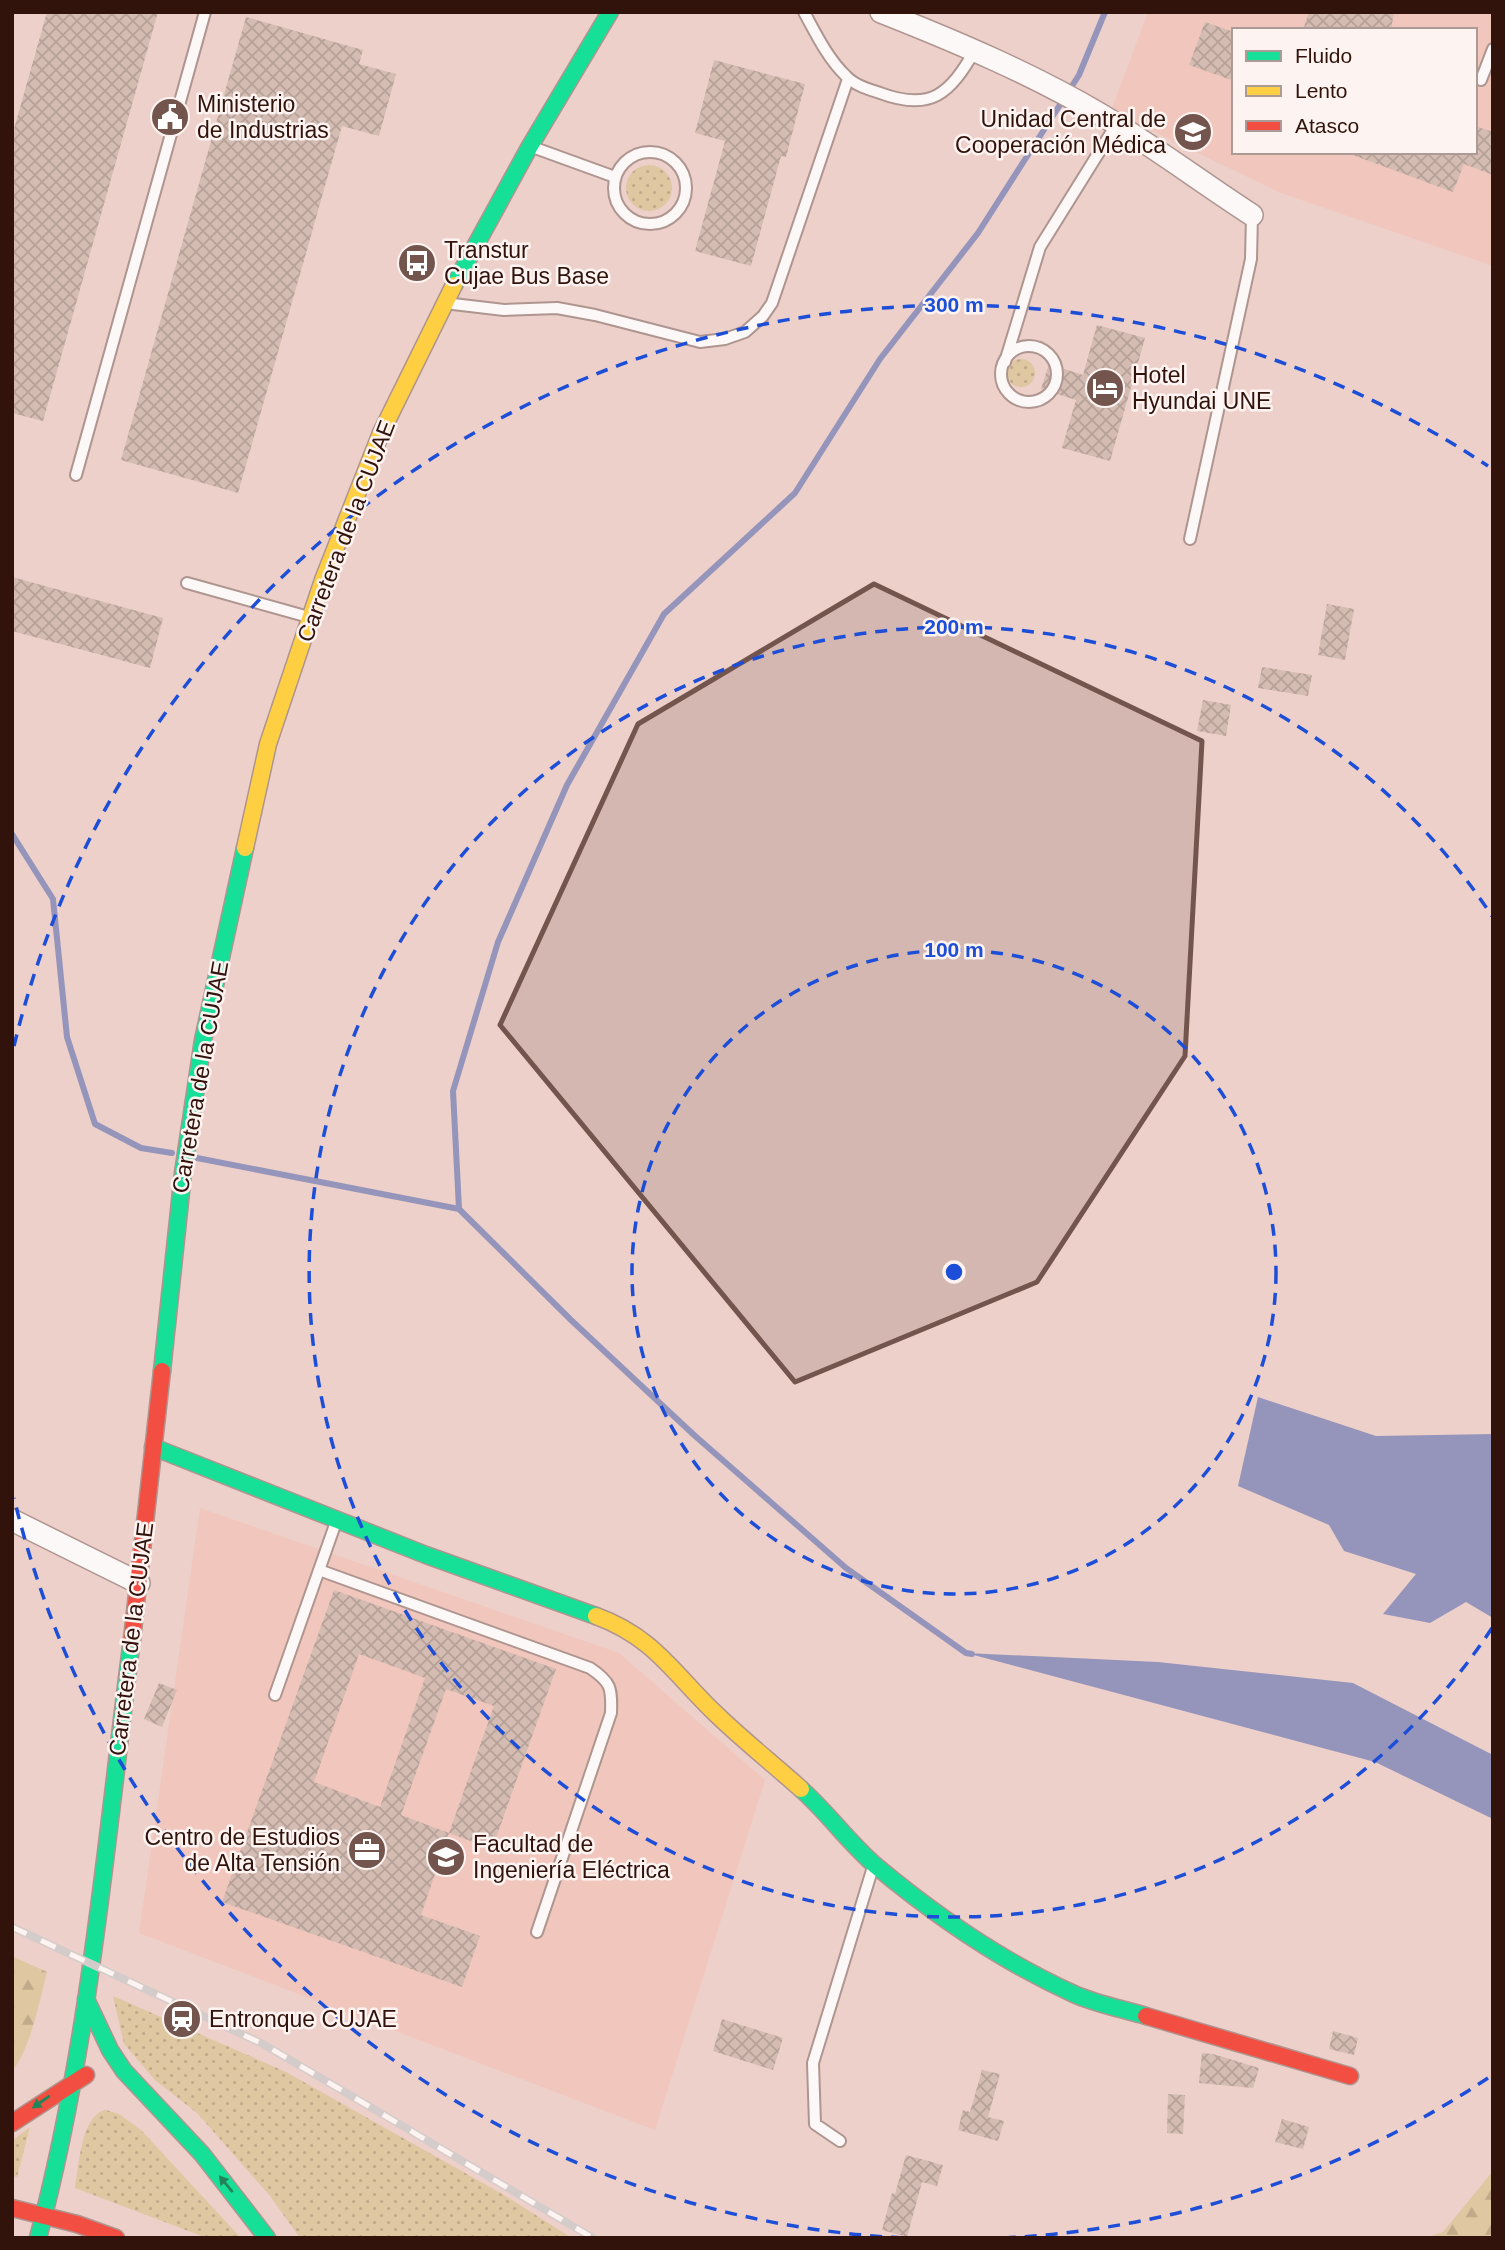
<svg xmlns="http://www.w3.org/2000/svg" width="1505" height="2250" font-family="Helvetica,sans-serif">
<style>
.built{fill:#f1c6bc;fill-rule:evenodd}
.green{fill:url(#green-dots)}
.forest{fill:url(#forest-firs)}
.water{fill:#9595bb}
.lines{fill:none;stroke-linecap:round;stroke-linejoin:round}
.stream{stroke:#9595bb;stroke-width:6}
.building{fill:url(#building-cross-hatch);fill-rule:evenodd}
.lane-casing{stroke:#af958f;stroke-width:14}
.street-casing{stroke:#af958f;stroke-width:24}
.fast-casing{stroke:#af958f;stroke-width:19}
.slow-casing{stroke:#af958f;stroke-width:19}
.jam-casing{stroke:#af958f;stroke-width:19}
.lane{stroke:#fcf8f7;stroke-width:10}
.street{stroke:#fcf8f7;stroke-width:21}
.fast{stroke:#16e098;stroke-width:16}
.slow{stroke:#ffcf43;stroke-width:16}
.jam{stroke:#f24e42;stroke-width:16}
.rail-casing{stroke:#d4ccca;stroke-width:8}
.rail{stroke:#fdf4f2;stroke-width:5;stroke-dasharray:16;stroke-linecap:butt}
.oneway{fill:#228459}
.marked{fill:#73554e;fill-opacity:0.2;stroke:#73554e;stroke-width:5;stroke-linejoin:round}
.ring{fill:none;stroke:#1d4ed8;stroke-width:3.5;stroke-dasharray:12 9}
.labels{text-anchor:middle;stroke-width:5;stroke-linejoin:round;paint-order:stroke}
.poi-label{font-size:23px;fill:#31130c;stroke:#fdf4f2;text-anchor:start}
.street-label{font-size:23px;fill:#31130c;stroke:#fdf4f2}
.centre{fill:#1d4ed8;stroke:#fdf4f2;stroke-width:3.5}
.ring-label{font-size:21px;text-anchor:middle;font-weight:bold;fill:#1d4ed8;stroke:#fdf4f2;stroke-width:5;stroke-linejoin:round;paint-order:stroke}
</style>
<defs>
<pattern id="green-dots" width="8" height="8" patternUnits="userSpaceOnUse" patternTransform="scale(1.75)"><rect width="8" height="8" fill="#dfc7a2"/><path d="M2 2h.1M6 6h.1" fill="none" stroke="#c0aa8a" stroke-width="1.8" stroke-linecap="round"/></pattern>
<pattern id="forest-firs" width="22" height="20" patternUnits="userSpaceOnUse" patternTransform="scale(1.75)"><rect width="22" height="20" fill="#dfc7a2"/><path d="M5 1l3.5 6h-7zM16 11l3.5 6h-7z" fill="#c0aa8a"/></pattern>
<pattern id="building-cross-hatch" width="8" height="8" patternUnits="userSpaceOnUse" patternTransform="scale(1.75)"><rect width="8" height="8" fill="#d4bcb2"/><path d="M0 0l8 8M0 8l8-8" fill="none" stroke="#b6a198"/></pattern>
</defs>
<rect width="100%" height="100%" fill="#edd0ca"/>
<path class="built" d="M 1148,12 L 1493,12 L 1493,266 L 1281,193 L 1111,111 ZM 1234,30 L 1475,30 L 1475,152 L 1234,152 Z
M 200,1508 L 619,1653 L 765,1780 L 655,2130 L 139,1933 Z"/>
<path class="green" d="M626 188a23 23 0 1 1 46 0a23 23 0 1 1-46 0Z
M1007 373a14 14 0 1 1 28 0a14 14 0 1 1-28 0Z
M 113,1996 L 286,2072 L 504,2195 L 572,2238 L 300,2238 L 270,2196 L 197,2113 L 155,2080 L 124,2044 Z
M 106,2110 L 119,2114 L 141,2130 L 241,2238 L 207,2238 L 75,2188 C 79,2167 81,2114 106,2110 Z
M 30,2127 L 17,2177 L 12,2176 L 12,2141 Z"/>
<path class="forest" d="M 12,1956 L 47,1972 C 40,1999 30,2051 12,2071 Z
M 1493,2171 L 1493,2238 L 1425,2238 L 1443,2232 Z"/>
<path class="water" d="M 1258,1397 L 1376,1436 L 1493,1434 L 1493,1618 L 1466,1602 L 1430,1623 L 1383,1614 L 1416,1574 L 1344,1551 L 1329,1525 L 1238,1486 Z
M 966,1653 L 1158,1662 L 1353,1683 L 1493,1755 L 1493,1819 L 1375,1762 Z"/>
<g class="lines">
<path class="stream" d="M 12,834 L 53,899 L 67,1037 L 95,1124 L 141,1148 L 172,1153
M 197,1158 L 459,1209 L 571,1320 L 694,1435 L 846,1568 L 966,1653 L 972,1654
M 459,1209 L 453,1091 L 498,942 L 567,785 L 664,614 L 795,493 L 880,359 L 978,233 L 1079,75 L 1105,12"/>
</g>
<path class="building" d="M 47,12 L 158,12 L 43,421 L 12,413 L 12,136 Z
M 1309,12 L 1394,12 L 1391,30 L 1303,30 Z
M 246,17 L 363,50 L 359,64 L 396,74 L 379,136 L 342,126 L 238,493 L 121,460 Z
M 1205,22 L 1234,32 L 1234,81 L 1189,65 Z
M 714,60 L 805,84 L 786,157 L 781,156 L 751,266 L 695,251 L 725,141 L 695,133 Z
M 1475,126 L 1493,132 L 1493,175 L 1464,164 L 1453,192 L 1350,154 L 1350,152 L 1475,152 Z
M 1097,325 L 1145,338 L 1110,461 L 1062,448 L 1076,400 L 1041,389 L 1049,364 L 1083,375 Z
M 12,577 L 163,618 L 150,668 L 12,631 Z
M 1327,604 L 1354,609 L 1345,660 L 1318,655 Z
M 1262,667 L 1312,675 L 1308,696 L 1258,688 Z
M 1203,700 L 1231,705 L 1226,736 L 1197,731 Z
M 334,1590 L 556,1669 L 492,1849 L 449,1833 L 421,1915 L 480,1936 L 462,1987 L 222,1902 ZM 359,1654 L 425,1678 L 380,1807 L 314,1782 ZM 446,1689 L 494,1706 L 449,1833 L 401,1815 Z
M 159,1683 L 177,1690 L 162,1727 L 144,1719 Z
M 722,2019 L 783,2038 L 773,2070 L 713,2051 Z
M 1333,2031 L 1358,2038 L 1354,2055 L 1329,2049 Z
M 1202,2053 L 1213,2054 L 1259,2068 L 1253,2088 L 1199,2083 Z
M 982,2070 L 1000,2074 L 988,2117 L 1004,2121 L 998,2141 L 958,2130 L 963,2110 L 970,2112 Z
M 1168,2094 L 1185,2095 L 1183,2134 L 1167,2133 Z
M 1282,2119 L 1309,2127 L 1303,2149 L 1275,2142 Z
M 906,2155 L 943,2165 L 937,2186 L 922,2182 L 907,2237 L 882,2230 L 892,2193 L 895,2194 Z"/>
<g class="lines">
<defs>
<path id="lane" d="M 804,12 C 816,34 828,59 846,76 C 854,85 868,89 880,93 C 931,112 950,94 975,50
M 1481,80 L 1493,49
M 535,148 L 615,177
M614 188a36 36 0 1 1 72 0a36 36 0 1 1-72 0Z
M 453,304 L 504,310 L 557,308 L 595,315 L 700,342 L 725,339 L 745,332 L 763,316 L 772,303 L 848,79
M1001 374a28 28 0 1 1 56 0a28 28 0 1 1-56 0Z
M 1005,362 L 1040,247 L 1116,125
M 76,475 L 205,12
M 1190,539 L 1251,259 L 1252,215
M 187,583 L 305,616
M 319,1570 L 590,1668 C 611,1682 612,1688 611,1713 L 537,1932
M 275,1695 L 336,1522
M 840,2141 L 815,2124 L 813,2063 L 873,1867"/>
<path id="street" d="M 881,12 C 957,42 1030,73 1100,114 C 1152,145 1201,182 1252,215
M 12,1520 L 139,1583"/>
<path id="fast" d="M 454,285 L 530,146 L 610,12
M 162,1371 L 183,1173 L 203,1040 L 245,848
M 153,1447 L 426,1555 L 596,1616
M 801,1789 C 828,1813 849,1843 876,1866 C 936,1916 1003,1962 1074,1994 C 1096,2004 1123,2009 1146,2016
M 86,1999 L 110,2050 L 124,2071 L 202,2154 L 267,2238
M 38,2238 C 90,2043 106,1839 132,1639"/>
<path id="slow" d="M 245,848 L 268,744 L 323,580 L 381,433 L 454,285
M 596,1616 C 654,1637 674,1674 716,1714 C 743,1740 773,1764 801,1789"/>
<path id="jam" d="M 132,1639 L 162,1371
M 1146,2016 L 1350,2076
M 12,2123 L 86,2075
M 12,2208 L 77,2224 L 116,2238"/>
</defs>
<use href="#lane" class="lane-casing"/>
<use href="#street" class="street-casing"/>
<use href="#fast" class="fast-casing"/>
<use href="#slow" class="slow-casing"/>
<use href="#jam" class="jam-casing"/>
<use href="#lane" class="lane"/>
<use href="#street" class="street"/>
<use href="#fast" class="fast"/>
<use href="#slow" class="slow"/>
<use href="#jam" class="jam"/>
<defs>
<path id="rail" d="M 12,1927 L 263,2044 L 593,2238"/>
</defs>
<use href="#rail" class="rail-casing"/>
<use href="#rail" class="rail"/>
</g>
<defs><path id="oneway-solid" d="M-6-.8H1V-3.2L6.5 0L1 3.2V.8H-6Z" transform="scale(1.75)"/></defs>
<g class="oneway">
<use href="#oneway-solid" transform="translate(41 2102) rotate(145)"/>
<use href="#oneway-solid" transform="translate(226 2184) rotate(-129)"/>
</g>
<path class="marked" d="M 874,584 L 1202,741 L 1185,1056 L 1037,1282 L 795,1382 L 500,1025 L 638,724 Z"/>
<g class="ring">
<circle cx="954" cy="1272" r="322"/>
<path d="M1492 1628A645 645 0 1 1 1492 916"/>
<path d="M1488 2078A967 967 0 0 1 1005 2238M903 2238A967 967 0 0 1 14 1498M14 1046A967 967 0 0 1 1488 466"/>
</g>
<defs>
<symbol id="civic-disc" viewBox="-11 -11 22 22"><circle r="9.5" fill="#73554e" stroke="#fdf4f2"/><path d="M-.6-6.5H3V-4.5H.6V-3L4-1V1h2V6H-6V1h2V-1L-.6-3ZM-1.2 2.5V6h2.4V2.5Z" fill="#fff"/></symbol>
<symbol id="university-disc" viewBox="-11 -11 22 22"><circle r="9.5" fill="#73554e" stroke="#fdf4f2"/><path d="M0-5L7-2L0 1L-7-2ZM-4 1L0 2.5L4 1V4Q0 6-4 4Z" fill="#fff"/></symbol>
<symbol id="bus-disc" viewBox="-11 -11 22 22"><circle r="9.5" fill="#73554e" stroke="#fdf4f2"/><path d="M-5-6H5V4H4V6H2V4H-2V6H-4V4H-5ZM-3.5-4V0h7V-4ZM-3.5 1.2v1.5H-2V1.2ZM2 1.2v1.5H3.5V1.2Z" fill="#fff"/></symbol>
<symbol id="hotel-disc" viewBox="-11 -11 22 22"><circle r="9.5" fill="#73554e" stroke="#fdf4f2"/><path d="M-6-4.5h1.5V1H6V5H4.5V3h-9V5H-6ZM-4 0a1.8 1.8 0 1 1 3.6 0ZM.5 0V-2.5h3Q6-2.5 6 0Z" fill="#fff"/></symbol>
<symbol id="office-disc" viewBox="-11 -11 22 22"><circle r="9.5" fill="#73554e" stroke="#fdf4f2"/><path d="M-6-3h4V-5.5h4V-3h4V5H-6ZM-1-4.5V-3h2v-1.5ZM-6 0V1H6V0Z" fill="#fff"/></symbol>
<symbol id="station-disc" viewBox="-11 -11 22 22"><circle r="9.5" fill="#73554e" stroke="#fdf4f2"/><path d="M-3-6H3Q5-6 5-4V2Q5 4 3 4L4.5 6H3L1.5 4h-3L-3 6H-4.5L-3 4Q-5 4-5 2V-4Q-5-6-3-6ZM-3.5-4v3h7v-3ZM-3.5 1v1.5H-2V1ZM2 1v1.5H3.5V1Z" fill="#fff"/></symbol>
</defs>
<g fill-rule="evenodd">
<use href="#civic-disc" x="148" y="95" width="44" height="44"/>
<use href="#university-disc" x="1171" y="110" width="44" height="44"/>
<use href="#bus-disc" x="395" y="241" width="44" height="44"/>
<use href="#hotel-disc" x="1083" y="366" width="44" height="44"/>
<use href="#office-disc" x="345" y="1828" width="44" height="44"/>
<use href="#university-disc" x="424" y="1835" width="44" height="44"/>
<use href="#station-disc" x="160" y="1997" width="44" height="44"/>
</g>
<g class="labels">
<g class="poi-label">
<text x="197" y="112">Ministerio<tspan x="197" dy="26">de Industrias</tspan></text>
<text x="1166" y="127" text-anchor="end">Unidad Central de<tspan x="1166" dy="26">Cooperación Médica</tspan></text>
<text x="444" y="258">Transtur<tspan x="444" dy="26">Cujae Bus Base</tspan></text>
<text x="1132" y="383">Hotel<tspan x="1132" dy="26">Hyundai UNE</tspan></text>
<text x="340" y="1845" text-anchor="end">Centro de Estudios<tspan x="340" dy="26">de Alta Tensión</tspan></text>
<text x="473" y="1852">Facultad de<tspan x="473" dy="26">Ingeniería Eléctrica</tspan></text>
<text x="209" y="2027">Entronque CUJAE</text>
</g>
<g class="street-label">
<text transform="translate(346 531) rotate(-69)" y="8">Carretera de la CUJAE</text>
<text transform="translate(200 1077) rotate(-80)" y="8">Carretera de la CUJAE</text>
<text transform="translate(131 1639) rotate(-83)" y="8">Carretera de la CUJAE</text>
</g>
</g>
<circle cx="954" cy="1272" r="10" class="centre"/>
<g class="ring-label">
<text x="954" y="312">300 m</text>
<text x="954" y="634">200 m</text>
<text x="954" y="957">100 m</text>
</g>
<rect width="1505" height="2250" fill="none" stroke="#31130c" stroke-width="28"/>
<rect x="1232" y="28" width="245" height="126" fill="#fdf4f2" stroke="#ab9a96" stroke-width="2"/>
<rect x="1246" y="51" width="35" height="10" fill="#16e098" stroke="#ab9a96" stroke-width="2"/>
<text x="1295" y="63" font-size="21" fill="#31130c">Fluido</text>
<rect x="1246" y="86" width="35" height="10" fill="#ffcf43" stroke="#ab9a96" stroke-width="2"/>
<text x="1295" y="98" font-size="21" fill="#31130c">Lento</text>
<rect x="1246" y="121" width="35" height="10" fill="#f24e42" stroke="#ab9a96" stroke-width="2"/>
<text x="1295" y="133" font-size="21" fill="#31130c">Atasco</text>
</svg>
